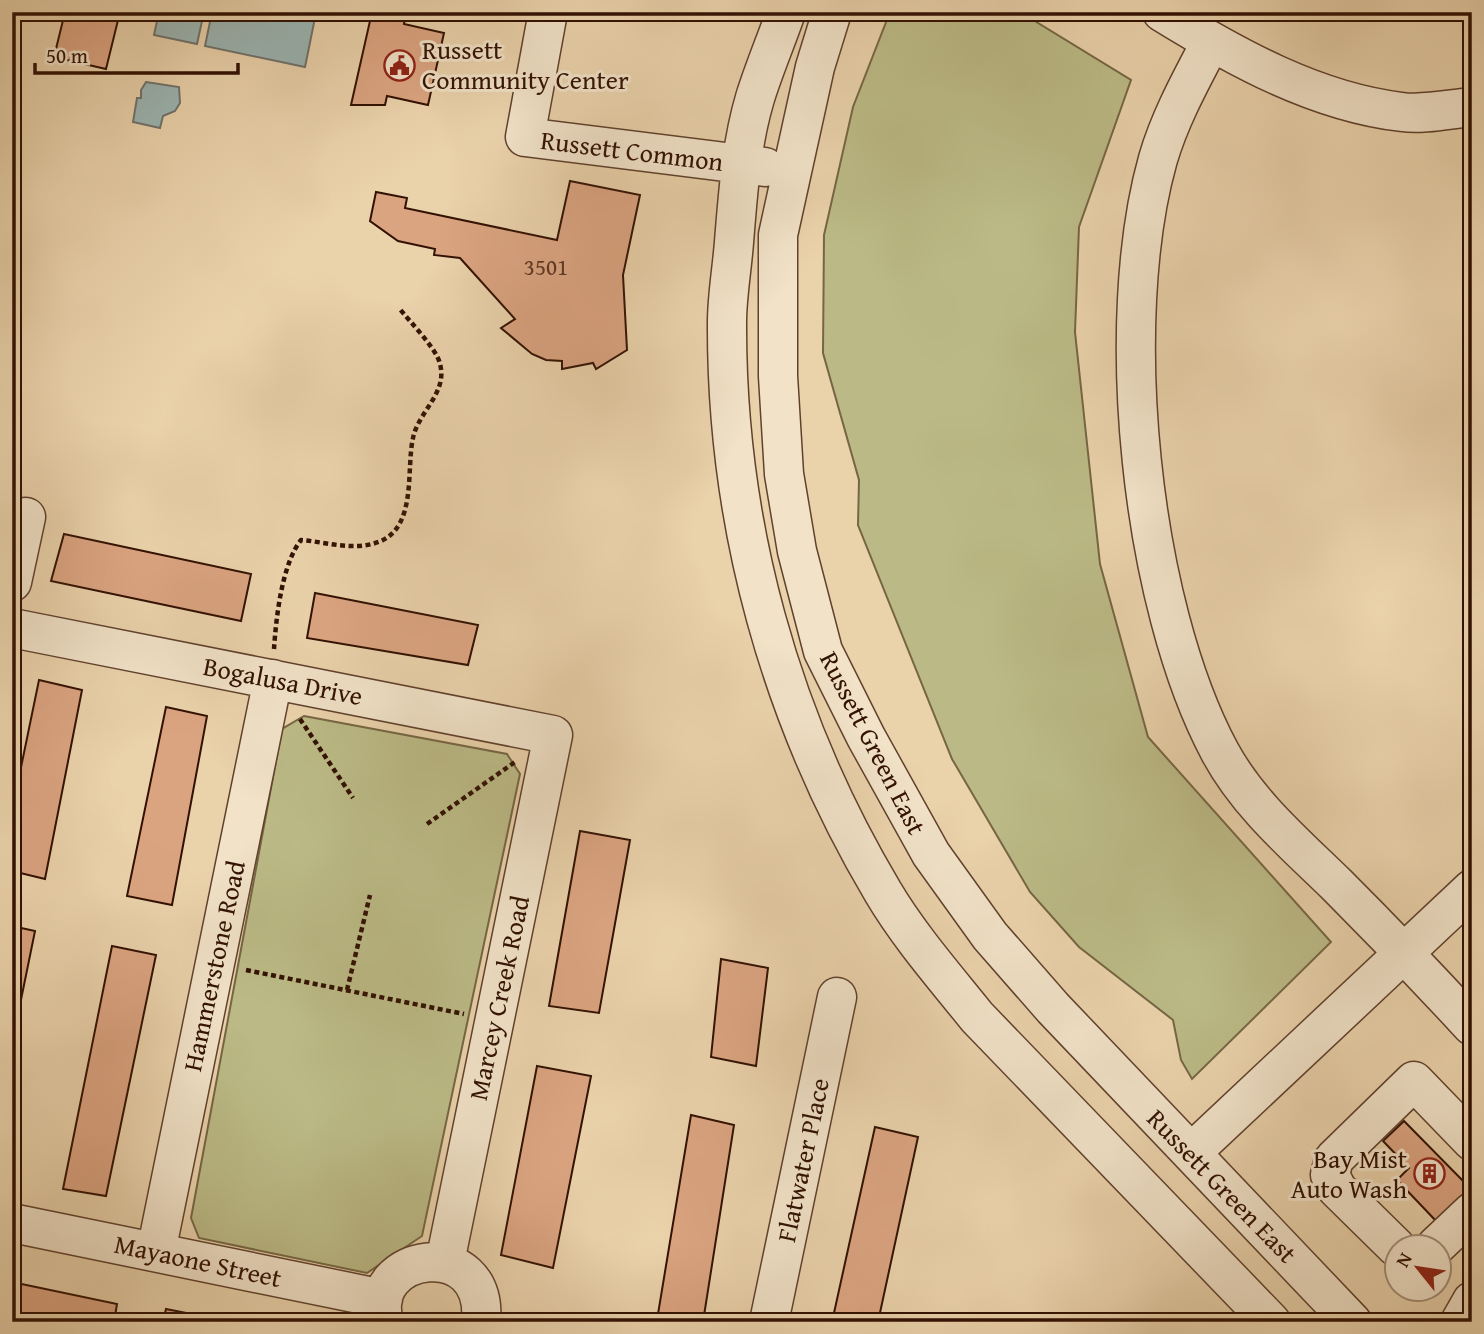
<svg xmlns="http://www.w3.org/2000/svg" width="1484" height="1334" font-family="'Gentium Book Plus',serif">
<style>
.green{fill:#bbba86;stroke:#766644;stroke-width:2}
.water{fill:#9bb5b3;stroke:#71736d;stroke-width:2}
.building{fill:#dba481;stroke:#321103;stroke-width:2}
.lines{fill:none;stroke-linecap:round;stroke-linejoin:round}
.minor-casing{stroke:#60412d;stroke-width:41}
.path{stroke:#321103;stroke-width:4.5;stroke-dasharray:5 3.5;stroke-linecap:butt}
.minor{stroke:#f1e2c8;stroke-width:38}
.labels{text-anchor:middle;stroke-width:6;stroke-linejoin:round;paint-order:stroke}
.number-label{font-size:23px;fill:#5c3622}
.poi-label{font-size:26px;fill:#321103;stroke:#f1e2c8;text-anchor:start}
.street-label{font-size:26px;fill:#321103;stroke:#f1e2c8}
</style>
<rect width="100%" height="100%" fill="#ead2ab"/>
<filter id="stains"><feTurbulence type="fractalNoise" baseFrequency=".00286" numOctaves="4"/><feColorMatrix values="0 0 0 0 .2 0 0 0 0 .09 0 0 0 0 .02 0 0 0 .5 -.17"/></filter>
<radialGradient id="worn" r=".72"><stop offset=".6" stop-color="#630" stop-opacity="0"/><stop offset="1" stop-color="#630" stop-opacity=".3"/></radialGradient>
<path class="green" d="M 890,12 L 1020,12 L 1131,80 L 1079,227 L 1075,332 L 1100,564 L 1148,737 L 1331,942 L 1192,1079 L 1181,1060 L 1173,1020 L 1079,947 L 1030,892 L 952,759 L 858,525 L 859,480 L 823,353 L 824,235 L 853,107 Z
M 304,716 L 507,754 L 520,774 L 422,1236 L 367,1273 L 199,1238 L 191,1218 L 282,729 Z"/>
<path class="water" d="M 159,12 L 204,12 L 197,44 L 154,35 Z
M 212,12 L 316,13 L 305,67 L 205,46 Z
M 146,82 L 179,87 L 180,103 L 175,111 L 163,116 L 160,128 L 133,122 L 137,98 L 141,98 L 141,90 Z"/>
<path class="building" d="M 65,12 L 120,12 L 106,69 L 54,57 Z
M 372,12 L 396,12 L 405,17 L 404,24 L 444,33 L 428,105 L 387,96 L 385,105 L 351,105 Z
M 570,181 L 640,195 L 623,275 L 627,350 L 596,369 L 593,363 L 562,369 L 562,361 L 546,360 L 532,354 L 501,328 L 515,319 L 460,258 L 434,255 L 435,249 L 398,241 L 370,221 L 376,192 L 407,198 L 405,208 L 557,240 Z
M 64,534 L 251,574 L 241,621 L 51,581 Z
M 315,593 L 478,625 L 468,665 L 307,638 Z
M 39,680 L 82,690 L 45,879 L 12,871 L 12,811 Z
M 166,707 L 207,716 L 172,905 L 127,896 Z
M 580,831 L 630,840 L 599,1013 L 549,1006 Z
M 12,926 L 35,931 L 12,1044 Z
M 112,946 L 156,955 L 106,1196 L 63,1189 Z
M 721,959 L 768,968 L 756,1066 L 711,1057 Z
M 537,1066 L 591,1076 L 553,1268 L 501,1255 Z
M 691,1115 L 734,1125 L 703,1322 L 658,1314 Z
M 1404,1121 L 1471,1189 L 1437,1222 L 1397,1180 L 1409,1168 L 1383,1141 Z
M 875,1127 L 918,1137 L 878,1322 L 832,1322 Z
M 12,1282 L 117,1304 L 114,1322 L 12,1322 Z
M 166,1309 L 232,1322 L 163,1322 Z"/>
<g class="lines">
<defs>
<path id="minor" d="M 548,12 L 525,137 L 765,167
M 786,12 C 776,41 764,69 755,98 C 741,145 738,194 734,242 C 732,269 727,296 727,322 C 726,524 780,719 883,892 C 909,936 945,977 977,1017 L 1271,1322
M 832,12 L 815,67 L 778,235 L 778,376 L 784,474 L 797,551 L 823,651 L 866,737 L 931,854 L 990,936 L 1053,1008 L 1352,1322
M 1162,12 C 1235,57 1316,102 1402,112 C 1424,115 1450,109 1472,107
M 1211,42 C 1191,80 1170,118 1158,159 C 1112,321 1140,603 1220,752 C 1248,804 1295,844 1337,885 C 1383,931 1428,978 1472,1026
M 12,582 L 26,517
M 12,628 L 553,735 L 445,1262
M 1191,1153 L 1472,889
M 12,1223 L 383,1299
M 1436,1246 L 1472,1212
M 1396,1247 L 1337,1189 L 1330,1175 L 1334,1159 L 1414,1081 L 1472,1141
M 156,1252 L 273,679
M 384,1322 C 364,1252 489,1233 481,1322
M 769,1322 L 837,997
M 1460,1322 L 1472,1301"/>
</defs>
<use href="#minor" class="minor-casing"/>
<path class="path" d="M 274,649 C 276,618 282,564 301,540 C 327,542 355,552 381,541 C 417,525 406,469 413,438 C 418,412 448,393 440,364 C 437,349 410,322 399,308
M 300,719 L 353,798
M 427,824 L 515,762
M 246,970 L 464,1014
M 347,990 L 370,895"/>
<use href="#minor" class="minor"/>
</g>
<defs>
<symbol id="civic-ring" viewBox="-11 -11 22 22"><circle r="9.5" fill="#f1e2c8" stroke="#8f2418" stroke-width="1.5"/><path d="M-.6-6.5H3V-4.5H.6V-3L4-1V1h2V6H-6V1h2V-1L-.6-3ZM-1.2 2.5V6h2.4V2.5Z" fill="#8f2418"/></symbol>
<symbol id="building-ring" viewBox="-11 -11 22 22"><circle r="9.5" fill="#f1e2c8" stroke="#8f2418" stroke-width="1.5"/><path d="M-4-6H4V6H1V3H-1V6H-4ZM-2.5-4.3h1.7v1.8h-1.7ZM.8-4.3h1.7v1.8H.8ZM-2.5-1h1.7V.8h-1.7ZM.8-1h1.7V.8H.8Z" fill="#8f2418"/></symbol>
</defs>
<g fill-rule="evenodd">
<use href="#civic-ring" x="382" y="48" width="35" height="35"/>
<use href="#building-ring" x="1412" y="1156" width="35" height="35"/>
</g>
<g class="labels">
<g class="number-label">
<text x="546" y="275">3501</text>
</g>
<g class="poi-label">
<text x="422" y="59">Russett<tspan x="422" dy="30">Community Center</tspan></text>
<text x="1407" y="1168" text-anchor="end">Bay Mist<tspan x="1407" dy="30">Auto Wash</tspan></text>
</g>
<g class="street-label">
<text transform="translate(632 151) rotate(7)" y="9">Russett Common</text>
<text transform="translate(283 681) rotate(11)" y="9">Bogalusa Drive</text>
<text transform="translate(873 743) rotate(63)" y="9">Russett Green East</text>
<text transform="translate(214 966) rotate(-78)" y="9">Hammerstone Road</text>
<text transform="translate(499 998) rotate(-78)" y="9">Marcey Creek Road</text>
<text transform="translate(803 1160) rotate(-78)" y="9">Flatwater Place</text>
<text transform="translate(1222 1186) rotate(46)" y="9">Russett Green East</text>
<text transform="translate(198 1261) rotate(12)" y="9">Mayaone Street</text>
</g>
</g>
<rect width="1484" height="1334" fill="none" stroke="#ead2ab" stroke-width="42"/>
<rect x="14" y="14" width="1456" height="1306" fill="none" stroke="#321103" stroke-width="3.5"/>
<rect x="21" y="21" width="1442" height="1292" fill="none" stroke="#321103" stroke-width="2"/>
<g transform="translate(1418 1268) rotate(300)"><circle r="33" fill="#f1e2c8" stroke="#a58e79" stroke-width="2"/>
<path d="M0-5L12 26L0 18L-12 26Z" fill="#8f2418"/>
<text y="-10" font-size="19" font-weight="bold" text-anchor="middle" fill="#321103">N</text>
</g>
<path d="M35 63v10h203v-10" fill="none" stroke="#321103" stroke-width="3.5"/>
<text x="46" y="63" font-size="21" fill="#321103" stroke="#f1e2c8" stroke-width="5" paint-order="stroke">50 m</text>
<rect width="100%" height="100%" filter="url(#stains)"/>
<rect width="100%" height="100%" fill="url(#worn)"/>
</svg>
